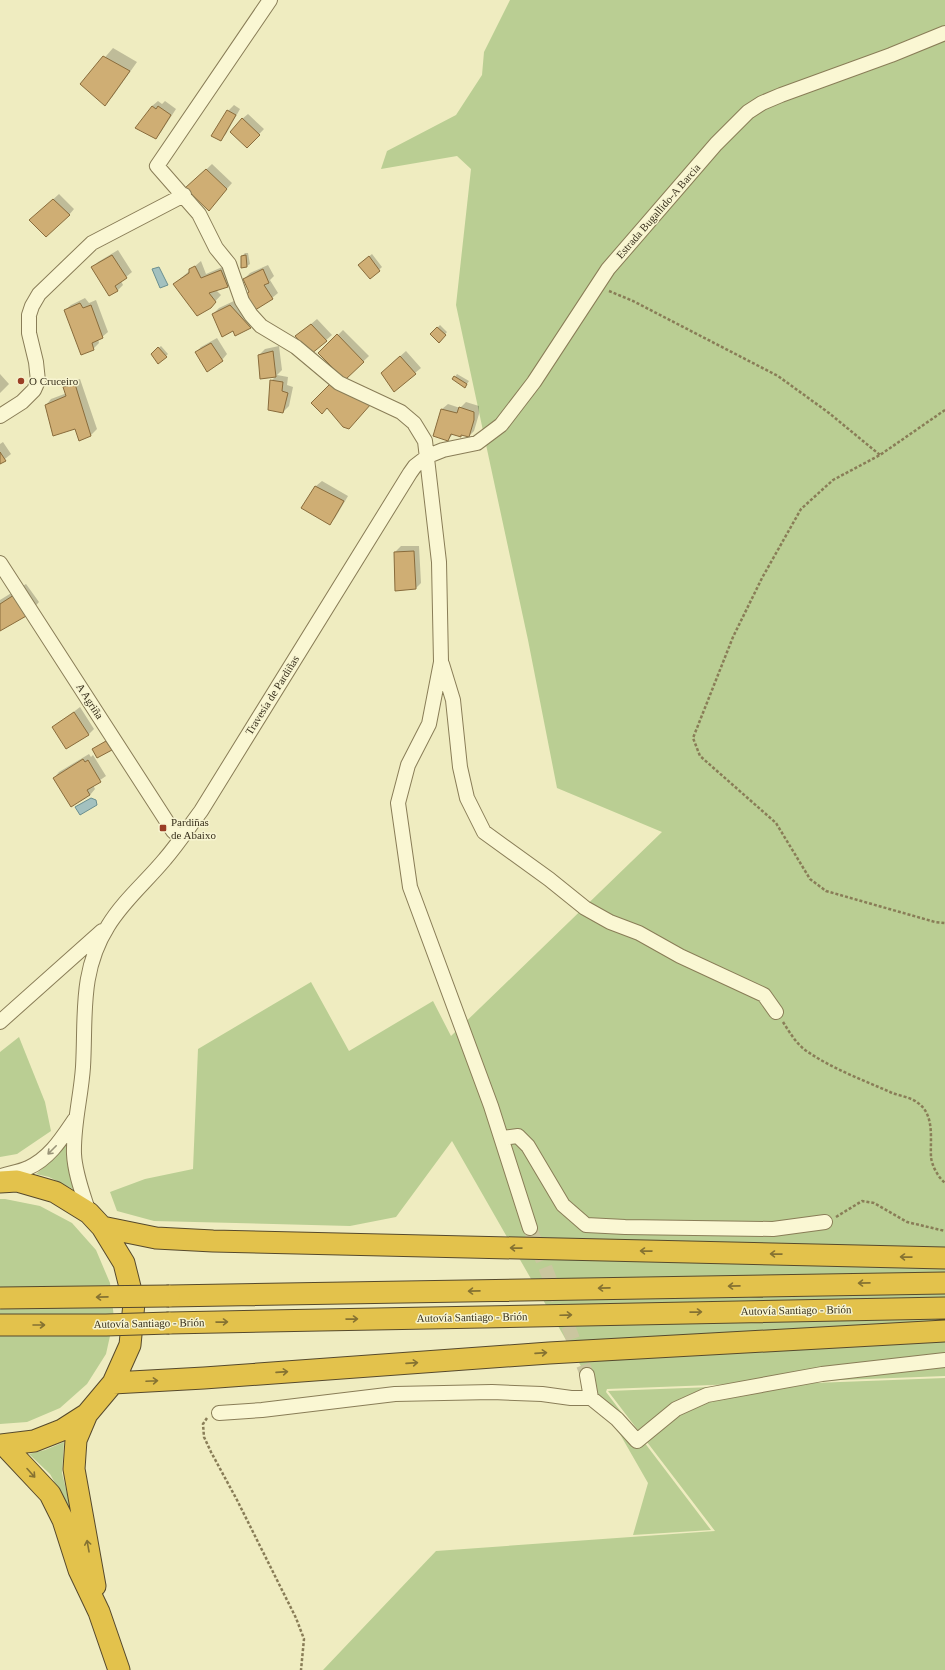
<svg xmlns="http://www.w3.org/2000/svg" width="945" height="1670" font-family="'Times New Roman',serif">
<style>
.green{fill:#bace93}
.water{fill:#a3c1bf;stroke:#6a8f8f}
.shadow{fill:#0003}
.building{fill:#cfae74;stroke:#896c3c}
.lines{fill:none;stroke-linecap:round;stroke-linejoin:round}
.minor-tunnel{stroke:#cac69f;stroke-width:14;stroke-dasharray:14 7;stroke-linecap:butt}
.minor-casing{stroke:#897d57;stroke-width:16}
.highway-casing{stroke:#56492c;stroke-width:23}
.path{stroke:#897d57;stroke-width:2.5;stroke-dasharray:3 2;stroke-linecap:butt}
.minor{stroke:#faf7d3;stroke-width:14}
.highway{stroke:#e3c24c;stroke-width:21}
.highway-bridge-casing{stroke:#56492c;stroke-width:23;stroke-linecap:butt}
.highway-bridge{stroke:#e3c24c;stroke-width:21}
.oneway{stroke:#999478}
.oneway2{stroke:#857232}
.poi-dot{fill:#9a3e25;stroke:#f7f4d0;stroke-width:1.5}
.labels{text-anchor:middle;stroke-width:3;stroke-linejoin:round;paint-order:stroke}
.street-label{font-size:11px;fill:#38301c;stroke:#f7f4d0}
.poi-label{font-size:11px;fill:#38301c;stroke:#f7f4d0;text-anchor:start}
</style>
<rect width="100%" height="100%" fill="#efecc0"/>
<path class="green" d="M 510,0 L 945,0 L 945,1376 L 607,1389 L 606,1392 L 711,1530 L 633,1535 L 648,1483 L 452,1141 L 396,1217 L 350,1226 L 154,1221 L 117,1211 L 110,1192 L 145,1179 L 193,1169 L 198,1049 L 311,982 L 349,1051 L 433,1001 L 451,1036 L 662,832 L 557,788 L 528,640 L 456,305 L 471,169 L 457,156 L 381,169 L 387,151 L 456,115 L 482,75 L 484,52 Z
M 19,1037 L 45,1102 L 51,1131 L 17,1154 L 0,1157 L 0,1052 Z
M 69,1139 L 75,1190 L 49,1177 L 36,1174 L 55,1158 Z
M 0,1199 L 5,1199 L 40,1206 L 72,1223 L 96,1250 L 110,1283 L 114,1318 L 106,1354 L 87,1384 L 60,1408 L 27,1422 L 0,1424 Z
M 945,1378 L 945,1670 L 323,1670 L 436,1551 L 715,1531 L 608,1391 Z
M 64,1442 L 62,1473 L 72,1513 L 50,1474 L 29,1454 L 45,1450 Z"/>
<path class="water" d="M 159,267 L 168,285 L 160,288 L 152,269 Z
M 91,798 L 96,800 L 97,805 L 80,815 L 75,807 Z"/>
<path class="shadow" d="M 113,48 L 137,62 L 113,96 L 105,105 L 82,84 Z
M 158,101 L 162,104 L 165,101 L 176,109 L 161,132 L 156,138 L 152,106 Z
M 234,105 L 240,109 L 226,134 L 221,140 L 228,111 Z
M 248,114 L 264,129 L 247,147 L 242,119 Z
M 212,164 L 232,183 L 214,204 L 187,188 Z
M 59,194 L 74,209 L 69,215 L 36,215 Z
M 118,250 L 132,272 L 121,281 L 123,285 L 118,290 L 109,295 L 93,268 L 98,262 Z
M 245,253 L 248,253 L 250,264 L 247,266 L 242,267 L 242,256 Z
M 372,254 L 382,267 L 370,278 L 362,262 Z
M 201,261 L 206,274 L 227,265 L 233,280 L 228,286 L 216,290 L 221,295 L 210,307 L 174,284 Z
M 268,265 L 274,276 L 270,280 L 278,293 L 272,298 L 245,296 L 250,291 L 244,279 L 250,273 Z
M 85,298 L 89,303 L 96,300 L 108,332 L 102,337 L 98,339 L 99,343 L 93,349 L 65,310 L 71,305 Z
M 236,300 L 255,321 L 250,327 L 236,334 L 233,330 L 213,314 L 219,308 Z
M 317,319 L 332,335 L 311,353 L 297,336 Z
M 440,325 L 447,332 L 441,340 L 431,334 Z
M 343,330 L 369,356 L 345,379 L 320,353 Z
M 217,338 L 227,354 L 222,360 L 196,352 L 201,347 Z
M 161,346 L 168,354 L 166,356 L 155,351 Z
M 279,346 L 282,370 L 277,375 L 288,377 L 287,385 L 293,387 L 289,406 L 283,412 L 271,381 L 276,376 L 260,378 L 259,355 L 265,349 Z
M 406,351 L 421,368 L 415,373 L 388,367 Z
M 0,374 L 9,384 L 0,393 Z
M 457,374 L 469,381 L 465,387 L 455,377 Z
M 80,379 L 97,429 L 91,435 L 79,440 L 76,428 L 46,405 L 51,399 L 67,393 L 64,387 L 70,381 Z
M 466,402 L 479,406 L 479,414 L 474,431 L 469,436 L 453,434 L 448,440 L 442,409 L 448,404 L 460,408 Z
M 3,442 L 11,454 L 0,463 L 0,444 Z
M 322,481 L 348,496 L 335,518 L 329,524 L 303,508 L 316,486 Z
M 401,546 L 419,546 L 421,583 L 416,588 L 395,552 Z
M 26,584 L 39,602 L 28,614 L 0,630 L 0,600 Z
M 80,707 L 94,729 L 89,734 L 67,748 L 54,727 Z
M 89,754 L 91,757 L 93,755 L 106,776 L 93,785 L 95,789 L 90,795 L 71,805 L 54,778 L 59,772 Z"/>
<path class="building" d="M 103,56 L 130,71 L 105,106 L 80,84 Z
M 152,106 L 156,109 L 158,106 L 171,115 L 156,139 L 135,128 Z
M 227,110 L 236,115 L 221,141 L 211,136 Z
M 242,118 L 260,135 L 247,148 L 230,132 Z
M 206,169 L 227,189 L 209,211 L 185,188 Z
M 53,199 L 70,215 L 46,237 L 29,220 Z
M 112,255 L 127,278 L 115,286 L 118,291 L 109,296 L 91,267 Z
M 246,255 L 247,267 L 241,268 L 241,256 Z
M 369,256 L 380,271 L 370,279 L 358,265 Z
M 195,266 L 201,278 L 221,270 L 228,287 L 209,293 L 216,302 L 211,308 L 197,316 L 173,284 L 189,273 L 189,269 Z
M 263,269 L 269,283 L 264,285 L 273,299 L 252,312 L 244,296 L 249,292 L 243,279 Z
M 80,303 L 83,308 L 91,305 L 103,338 L 92,343 L 94,350 L 81,355 L 64,310 Z
M 230,305 L 251,328 L 235,336 L 233,331 L 222,337 L 212,314 Z
M 311,324 L 327,341 L 311,354 L 295,336 Z
M 437,327 L 446,335 L 439,343 L 430,334 Z
M 337,334 L 364,362 L 345,380 L 318,353 Z
M 211,343 L 223,361 L 207,372 L 195,352 Z
M 158,347 L 167,357 L 158,364 L 151,354 Z
M 273,351 L 276,377 L 260,379 L 258,355 Z
M 400,356 L 416,374 L 394,392 L 381,373 Z
M 454,376 L 467,384 L 465,388 L 452,379 Z
M 270,380 L 283,382 L 282,391 L 288,393 L 283,413 L 268,410 Z
M 331,383 L 371,404 L 349,429 L 343,427 L 327,408 L 322,414 L 311,403 Z
M 75,384 L 91,436 L 79,441 L 75,429 L 53,436 L 45,405 L 66,396 L 63,387 Z
M 459,407 L 474,412 L 474,420 L 469,437 L 461,435 L 461,437 L 451,434 L 448,441 L 433,436 L 441,409 L 457,413 Z
M 0,452 L 6,461 L 0,464 Z
M 315,486 L 344,501 L 330,525 L 301,508 Z
M 414,551 L 416,589 L 395,591 L 394,552 Z
M 14,595 L 28,615 L 0,631 L 0,604 Z
M 74,712 L 89,735 L 66,749 L 52,727 Z
M 106,741 L 112,750 L 97,758 L 92,749 Z
M 83,759 L 85,762 L 88,760 L 101,782 L 87,790 L 90,795 L 71,807 L 53,778 Z"/>
<g class="lines">
<path class="minor-tunnel" d="M 530,1228 L 587,1375"/>
<defs>
<path id="minor" d="M 270,0 L 157,166 L 199,214 L 216,248 L 229,264 L 242,301 L 251,315 L 261,326 L 296,347 L 339,383 L 401,412 L 414,423 L 425,441 L 439,562 L 441,662 L 429,724 L 408,765 L 398,803 L 410,887 L 491,1106 L 530,1228
M 0,416 L 22,402 L 34,390 L 38,381 L 36,362 L 29,333 L 29,315 L 32,306 L 39,294 L 92,243 L 184,195
M 0,563 L 173,831 L 181,838
M 442,664 L 453,700 L 460,767 L 467,798 L 484,832 L 549,879 L 585,908 L 610,922 L 639,933 L 680,956 L 764,995 L 776,1012
M 0,1022 L 102,931
M 502,1138 L 518,1136 L 528,1146 L 563,1205 L 586,1225 L 625,1227 L 773,1229 L 825,1222
M 1,1176 C 10,1173 20,1172 28,1168 C 50,1158 62,1138 75,1119
M 89,1213 C 83,1194 75,1174 74,1154 C 73,1125 81,1097 83,1067 C 86,1017 79,972 108,926 C 123,901 146,882 165,859 C 178,844 189,827 201,811 L 410,473 L 415,466 L 428,456 L 443,450 L 477,443 L 501,425 L 534,382 L 608,269 L 716,144 L 748,112 L 762,103 L 781,95 L 891,55 L 945,33
M 587,1375 L 591,1398
M 219,1413 L 262,1410 L 395,1394 L 492,1392 L 542,1394 L 571,1398 L 591,1398 L 617,1419 L 637,1441 L 676,1409 L 707,1395 L 822,1374 L 945,1360"/>
<path id="highway" d="M 0,1182 L 17,1181 L 55,1192 L 89,1213 L 102,1227 L 124,1263 L 134,1303 L 130,1345 L 113,1383 L 87,1414 L 62,1430 L 34,1441 L 0,1445
M 102,1227 L 156,1238 L 213,1241 L 945,1258
M 169,1296 L 945,1283
M 169,1323 L 945,1308
M 113,1383 L 204,1378 L 549,1353 L 945,1331
M 87,1414 L 76,1440 L 74,1469 L 95,1586
M 4,1445 L 50,1494 L 63,1520 L 79,1570 L 99,1612 L 119,1670"/>
</defs>
<use href="#minor" class="minor-casing"/>
<use href="#highway" class="highway-casing"/>
<path class="path" d="M 609,291 L 633,301 L 778,376 L 829,413 L 880,455
M 945,410 L 880,455 L 833,480 L 801,509 L 762,578 L 733,637 L 693,738 L 700,756 L 776,823 L 810,879 L 826,891 L 935,922 L 945,923
M 783,1022 C 790,1033 797,1045 808,1052 C 833,1069 863,1080 890,1092 C 899,1096 911,1097 918,1103 C 935,1115 930,1139 931,1157 C 932,1166 938,1177 945,1183
M 836,1217 L 862,1201 L 874,1203 L 907,1222 L 945,1231
M 207,1418 L 203,1424 L 204,1437 L 211,1452 L 237,1500 L 296,1618 L 304,1639 L 301,1670"/>
<use href="#minor" class="minor"/>
<use href="#highway" class="highway"/>
<defs>
<path id="highway-bridge" d="M 0,1298 L 169,1296
M 0,1325 L 106,1325 L 169,1323"/>
</defs>
<use href="#highway-bridge" class="highway-bridge-casing"/>
<use href="#highway-bridge" class="highway-bridge"/>
</g>
<defs><path id="oneway-shaft" d="M-6 0H5M1.5-3L5.5 0L1.5 3" fill="none" stroke-width="1.6" stroke-linecap="round" stroke-linejoin="round"/></defs>
<use class="oneway" href="#oneway-shaft" transform="translate(52 1150) rotate(135)"/>
<g class="oneway2">
<use href="#oneway-shaft" transform="translate(516 1248) rotate(-179)"/>
<use href="#oneway-shaft" transform="translate(646 1251) rotate(-179)"/>
<use href="#oneway-shaft" transform="translate(776 1254) rotate(-179)"/>
<use href="#oneway-shaft" transform="translate(906 1257) rotate(-179)"/>
<use href="#oneway-shaft" transform="translate(864 1283) rotate(179)"/>
<use href="#oneway-shaft" transform="translate(734 1286) rotate(179)"/>
<use href="#oneway-shaft" transform="translate(604 1288) rotate(179)"/>
<use href="#oneway-shaft" transform="translate(474 1291) rotate(179)"/>
<use href="#oneway-shaft" transform="translate(102 1297) rotate(179)"/>
<use href="#oneway-shaft" transform="translate(696 1312) rotate(-1)"/>
<use href="#oneway-shaft" transform="translate(566 1315) rotate(-2)"/>
<use href="#oneway-shaft" transform="translate(352 1319) rotate(-1)"/>
<use href="#oneway-shaft" transform="translate(222 1322) rotate(-1)"/>
<use href="#oneway-shaft" transform="translate(39 1325)"/>
<use href="#oneway-shaft" transform="translate(541 1353) rotate(-4)"/>
<use href="#oneway-shaft" transform="translate(412 1363) rotate(-4)"/>
<use href="#oneway-shaft" transform="translate(282 1372) rotate(-4)"/>
<use href="#oneway-shaft" transform="translate(152 1381) rotate(-3)"/>
<use href="#oneway-shaft" transform="translate(31 1473) rotate(48)"/>
<use href="#oneway-shaft" transform="translate(88 1546) rotate(-100)"/>
</g>
<g class="poi-dot">
<circle cx="21" cy="381" r="4"/>
<rect x="159" y="824" width="8" height="8" rx="2"/>
</g>
<g class="labels">
<g class="street-label">
<text transform="translate(658 211) rotate(-49)" y="4">Estrada Bugallido-A Barcia</text>
<text transform="translate(272 695) rotate(-58)" y="4">Travesía de Pardiñas</text>
<text transform="translate(90 701) rotate(57)" y="4">A Agriña</text>
<text transform="translate(796 1310) rotate(-1)" y="4">Autovía Santiago - Brión</text>
<text transform="translate(472 1317) rotate(-1)" y="4">Autovía Santiago - Brión</text>
<text transform="translate(149 1323) rotate(-1)" y="4">Autovía Santiago - Brión</text>
</g>
<g class="poi-label">
<text x="29" y="385">O Cruceiro</text>
<text x="171" y="826">Pardiñas<tspan x="171" dy="13">de Abaixo</tspan></text>
</g>
</g>
</svg>
